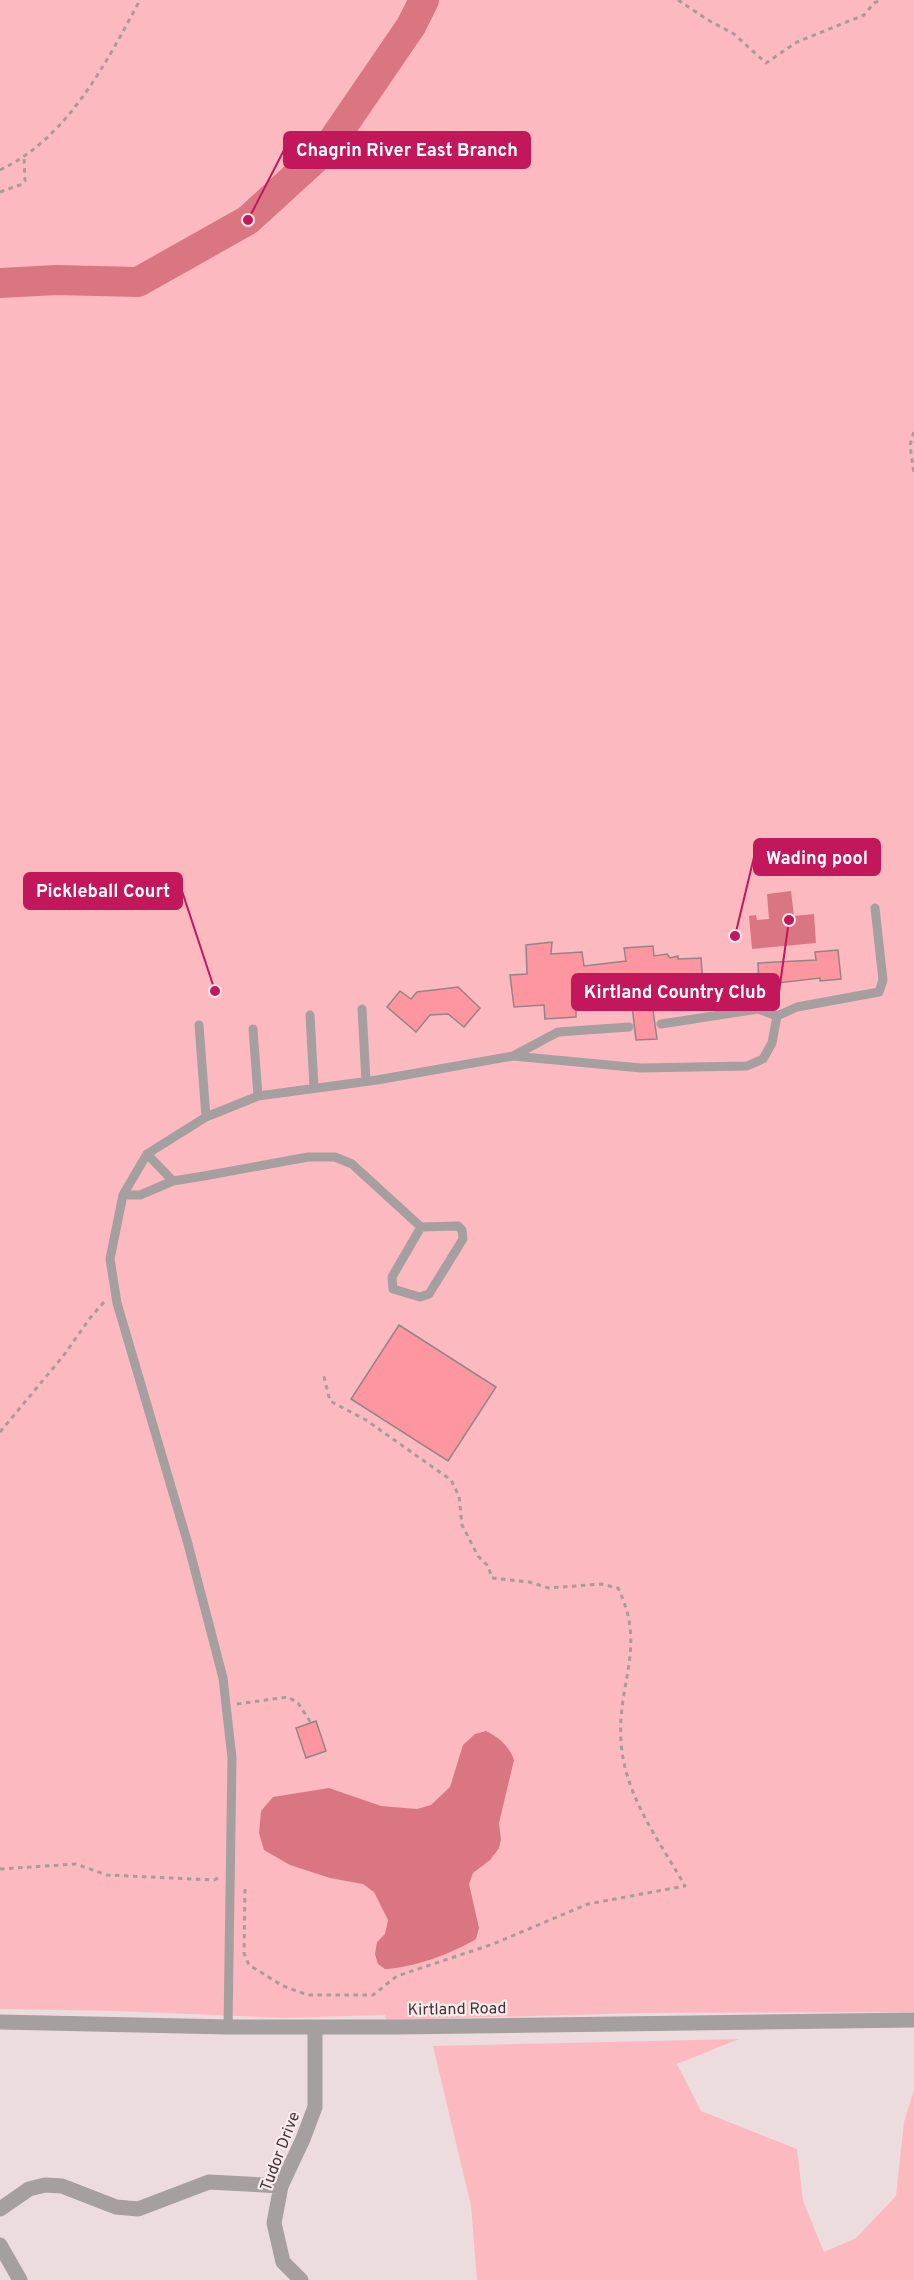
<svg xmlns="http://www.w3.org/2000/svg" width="914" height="2280" font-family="Overpass,sans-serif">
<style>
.green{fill:#fcbac0}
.water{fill:#d97681}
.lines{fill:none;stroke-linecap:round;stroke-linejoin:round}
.river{stroke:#d97681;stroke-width:30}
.building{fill:#fd96a0;stroke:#938585;stroke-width:1.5}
.path{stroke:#a79b9c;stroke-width:3;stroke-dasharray:4.5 4.5;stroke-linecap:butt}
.lane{stroke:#a59f9f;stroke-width:9}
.street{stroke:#a59f9f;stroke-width:15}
.labels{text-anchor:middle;stroke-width:4.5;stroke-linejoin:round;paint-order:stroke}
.street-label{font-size:16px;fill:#3c3637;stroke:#faeaeb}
.leader{fill:none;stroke:#c2185b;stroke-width:2}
.callout-dot{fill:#c2185b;stroke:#faeaeb;stroke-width:2}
.callout{fill:#c2185b;stroke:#c2185b;stroke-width:2}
.callout-label{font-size:18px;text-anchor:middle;font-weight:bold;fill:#fff}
</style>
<rect width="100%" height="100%" fill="#ecdcdd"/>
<path class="green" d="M 0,0 L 914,0 L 914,2012 L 643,2013 L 386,2020 L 385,2015 L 283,2018 L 118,2011 L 0,2009 Z
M 739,2039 L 677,2064 L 701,2111 L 797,2149 L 803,2201 L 824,2252 L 856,2238 L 896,2196 L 904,2122 L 914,2090 L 914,2280 L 477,2280 L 471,2206 L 433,2046 Z"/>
<path class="water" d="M 791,891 L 794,916 L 814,914 L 816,943 L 752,949 L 749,916 L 756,915 L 757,920 L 769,919 L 767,894 Z
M 486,1731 C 500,1738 509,1746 514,1760 L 499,1823 L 501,1839 L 499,1848 L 490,1860 L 473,1873 L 469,1884 L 479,1928 L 476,1939 C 453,1953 413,1968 385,1969 L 378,1964 L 375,1954 L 377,1942 L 385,1934 L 388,1920 L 374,1892 L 363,1884 L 330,1878 L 290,1865 L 264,1850 L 259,1833 L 261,1811 L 273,1797 L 329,1788 L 381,1806 L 417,1809 L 431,1805 L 450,1787 L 463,1745 L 475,1734 Z"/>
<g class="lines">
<path class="river" d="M 0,283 L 56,280 L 138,282 L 248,220 L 329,146 L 411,26 L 424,0"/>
</g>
<path class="building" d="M 552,942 L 551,954 L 582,952 L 584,966 L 626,961 L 624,948 L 653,946 L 654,956 L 667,954 L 670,958 L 678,956 L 678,959 L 701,958 L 704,995 L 682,997 L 682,1000 L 652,1003 L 657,1039 L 636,1040 L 632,1006 L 576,1010 L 576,1017 L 545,1019 L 544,1005 L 514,1007 L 510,975 L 527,974 L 526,945 Z
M 838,950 L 841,979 L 820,981 L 820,978 L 759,985 L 758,963 L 816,960 L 815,952 Z
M 458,987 L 480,1008 L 464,1027 L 448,1014 L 430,1015 L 416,1032 L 387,1007 L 400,991 L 411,999 L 417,992 Z
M 399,1325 L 496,1387 L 448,1461 L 351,1399 Z
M 316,1721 L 326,1751 L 306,1758 L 296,1728 Z"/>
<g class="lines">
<path class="path" d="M 678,0 L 708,20 L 734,34 L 766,63 L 797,42 L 864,15 L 874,3 L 882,0
M 0,170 C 68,138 106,63 140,0
M 0,192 L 20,185 L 25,181 L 24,155
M 914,432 L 910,445 L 914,474
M 0,1432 L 64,1355 L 90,1318 L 104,1302
M 237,1704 L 288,1697 L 298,1703 L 311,1723
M 0,1869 L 76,1864 L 107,1875 L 214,1880 L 218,1878
M 245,1889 L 244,1953 L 249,1965 L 283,1986 L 308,1995 L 373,1995 L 397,1976 L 493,1944 L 588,1904 L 685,1886 C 659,1840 624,1795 621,1741 C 617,1683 647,1647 618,1588 L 601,1584 L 549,1588 L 529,1582 L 492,1578 L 488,1566 L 478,1556 L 462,1525 L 459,1496 L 451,1480 L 366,1420 L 330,1401 L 323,1373"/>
<path class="lane" d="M 362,1009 L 366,1081
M 310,1015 L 314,1087
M 661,1024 L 758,1009 L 777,1016
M 199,1025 L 206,1117
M 253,1029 L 258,1096
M 513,1056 L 558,1032 L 629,1027
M 147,1154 L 173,1181
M 123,1195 L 140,1195 L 173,1181 L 204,1176 L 308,1157 L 335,1157 L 352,1164 L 421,1227 L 458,1226 L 462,1230 L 463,1239 L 429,1294 L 420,1297 L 393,1289 L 392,1277 L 421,1227
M 228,2027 L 232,1758 L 223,1678 L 188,1544 L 117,1303 L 110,1259 L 123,1195 L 147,1154 L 206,1117 L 258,1096 L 377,1080 L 513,1056 L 641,1068 L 747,1066 L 763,1059 L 772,1043 L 777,1016 L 797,1007 L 879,992 L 883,980 L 875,908"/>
<path class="street" d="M 0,2022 L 228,2027 L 397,2027 L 914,2020
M 0,2209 L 29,2189 L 45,2185 L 62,2186 L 116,2207 L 138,2209 L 209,2182 L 281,2186
M 0,2245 L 20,2280
M 301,2280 L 283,2262 L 274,2223 L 281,2186 L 303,2139 L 315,2107 L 315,2027"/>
</g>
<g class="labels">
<g class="street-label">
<text transform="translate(457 2008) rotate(-1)" y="6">Kirtland Road</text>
<text transform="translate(279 2151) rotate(-69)" y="6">Tudor Drive</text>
</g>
</g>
<path class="leader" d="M248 220L284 150M735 936L754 857M215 991L182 891M789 920L779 992"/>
<g class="callout-dot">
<circle cx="248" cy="220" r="6"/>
<circle cx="735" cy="936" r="6"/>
<circle cx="215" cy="991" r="6"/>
<circle cx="789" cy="920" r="6"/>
</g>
<g class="callout">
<rect x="284" y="132" width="246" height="36" rx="6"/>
<rect x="754" y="839" width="126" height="36" rx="6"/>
<rect x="24" y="873" width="158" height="36" rx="6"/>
<rect x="572" y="974" width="207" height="36" rx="6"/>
</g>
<g class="callout-label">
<text x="407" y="156">Chagrin River East Branch</text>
<text x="817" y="864">Wading pool</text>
<text x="103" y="897">Pickleball Court</text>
<text x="675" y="998">Kirtland Country Club</text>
</g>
</svg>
